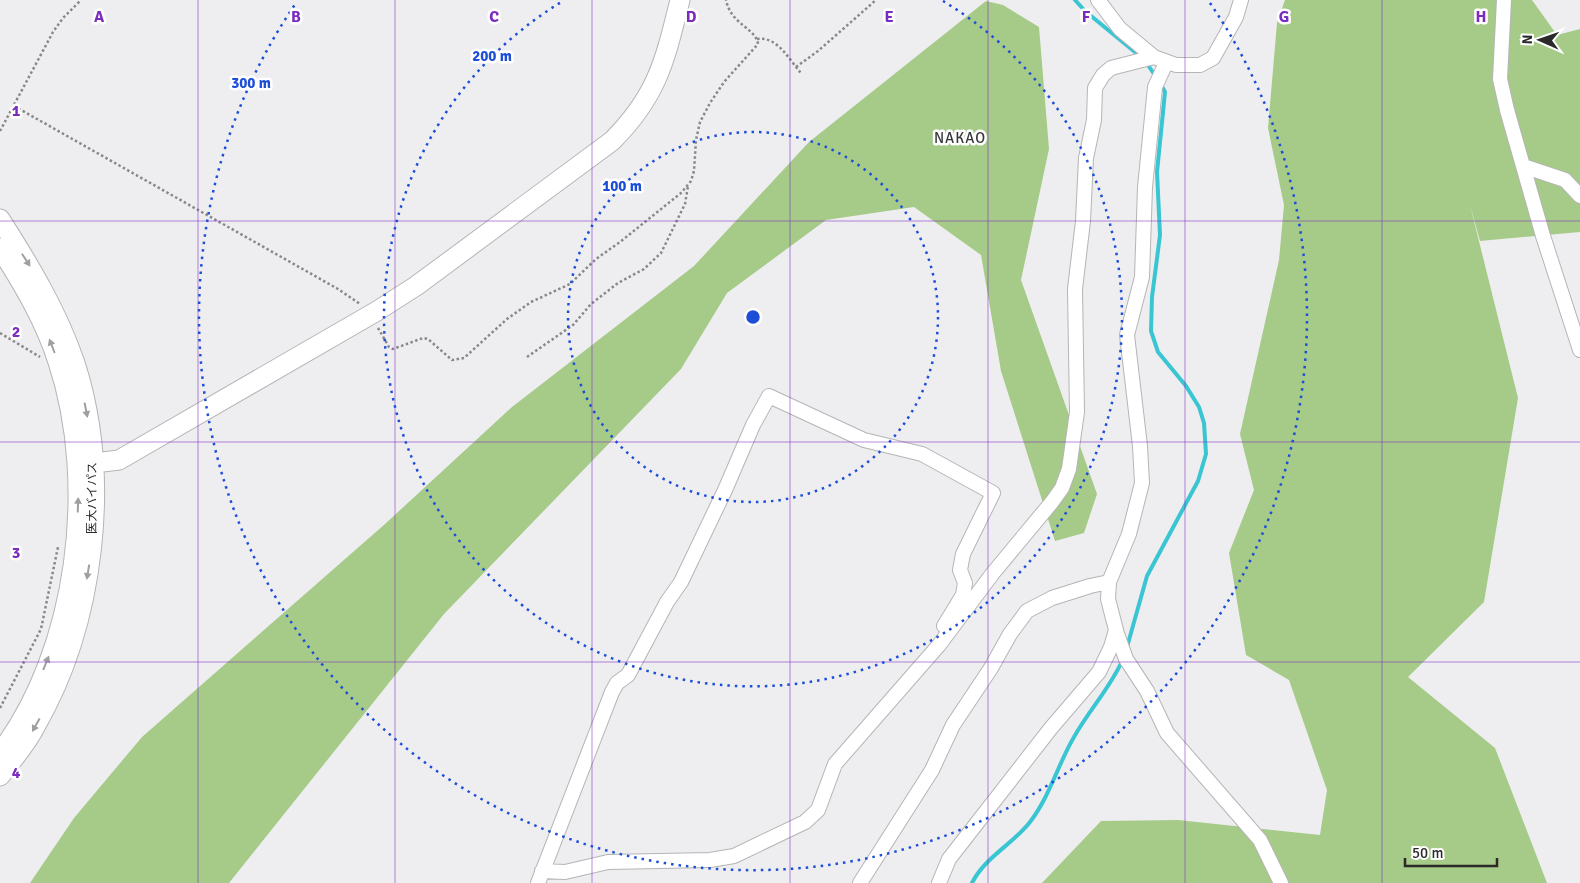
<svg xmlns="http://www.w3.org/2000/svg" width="1580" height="883" font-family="Signika,'Noto Sans JP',sans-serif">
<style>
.green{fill:#a6ca87}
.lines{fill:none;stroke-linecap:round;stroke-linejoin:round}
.stream{stroke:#3ac5d2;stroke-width:4}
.street-casing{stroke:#b5b5b7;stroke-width:16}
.secondary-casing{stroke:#b5b5b7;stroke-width:21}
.path{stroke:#88888a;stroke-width:2.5;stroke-dasharray:2.5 2.5;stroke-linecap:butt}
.street{stroke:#fff;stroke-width:14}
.secondary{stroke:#fff;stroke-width:19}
.oneway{fill:#9f9fa0}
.grid{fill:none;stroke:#7b2cbf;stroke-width:1;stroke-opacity:0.55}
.ring{fill:none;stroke:#1d4ed8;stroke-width:2.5;stroke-dasharray:2.5 5}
.labels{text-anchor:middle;stroke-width:5;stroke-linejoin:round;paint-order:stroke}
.street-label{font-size:12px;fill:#2a2a2b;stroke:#fff}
.quarter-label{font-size:15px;letter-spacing:1px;fill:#373739;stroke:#fff}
.grid-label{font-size:16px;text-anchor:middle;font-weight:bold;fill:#7b2cbf;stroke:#fff;stroke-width:5;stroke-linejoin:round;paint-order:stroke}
.centre{fill:#1d4ed8;stroke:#fff;stroke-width:2.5}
.ring-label{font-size:15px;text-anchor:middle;font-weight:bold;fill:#1d4ed8;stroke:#fff;stroke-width:5;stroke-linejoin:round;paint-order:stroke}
</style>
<rect width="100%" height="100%" fill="#eeeef1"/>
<path class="green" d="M 1285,0 L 1532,0 L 1557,35 L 1580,29 L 1580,232 L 1480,241 L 1470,205 L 1518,398 L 1484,602 L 1408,677 L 1495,748 L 1547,883 L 1042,883 L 1101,821 L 1178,820 L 1320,835 L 1327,790 L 1289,680 L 1246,655 L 1229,553 L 1254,490 L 1240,434 L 1279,260 L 1284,205 L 1268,128 L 1277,23 Z
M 986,1 L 1003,5 L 1039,27 L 1049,149 L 1021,280 L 1097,494 L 1084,533 L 1055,541 L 1001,371 L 981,255 L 914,207 L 826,220 L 727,293 L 681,369 L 444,614 L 229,883 L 30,883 L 74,818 L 142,737 L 385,524 L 512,407 L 694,266 L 809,142 Z"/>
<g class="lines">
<path class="stream" d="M 1075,0 L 1085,11 L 1141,57
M 1146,62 L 1156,77
M 1127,647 L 1147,576 L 1198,481 L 1206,454 L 1204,423 L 1199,407 L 1186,386 L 1158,352 L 1151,331 L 1152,297 L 1160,235 L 1157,172 L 1165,92 L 1160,83
M 972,883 C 985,857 1013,844 1030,822 C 1050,796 1058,764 1074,737 C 1089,710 1111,687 1123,659"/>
<defs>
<path id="street" d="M 1098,0 L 1120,29 L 1154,57 L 1176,65 L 1200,65 L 1213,58 L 1236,17 L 1241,0
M 1504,0 L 1500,79 L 1507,110 L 1543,236 L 1580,350
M 1523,166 L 1565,180 L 1580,196
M 1116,631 L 1126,659 L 1147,691 L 1167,733 L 1260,840 L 1281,883
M 542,871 L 565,872 L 608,862 L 710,860 L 734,856 L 805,822 L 818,810 L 835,764 L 939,645 L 993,573 L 1052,502 L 1062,488 L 1069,469 L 1077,412 L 1075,289 L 1083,221 L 1086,158 L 1094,120 L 1095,88 L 1103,75 L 1111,68 L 1154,57
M 538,883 L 612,692 L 617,683 L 628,675 L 667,602 L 681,582 L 725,490 L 753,425 L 769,396 L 864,440 L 922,454 L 993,493 L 963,554 L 960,570 L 965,583 L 963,595 L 944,626
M 860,883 L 932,770 L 953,725 L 991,668 L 1010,634 L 1027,611 L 1052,598 L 1090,586 L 1109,582 L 1129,534 L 1142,483 L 1140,446 L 1127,335 L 1142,277 L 1145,187 L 1155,87 L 1166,63
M 939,883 L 949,859 L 1051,728 L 1099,672 L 1111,647 L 1116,630 L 1108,599 L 1109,582"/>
<path id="secondary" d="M 0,219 C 30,266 57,311 75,363 C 112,478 95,623 35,727 C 26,745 12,760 0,776
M 0,248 C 23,284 45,321 58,362 C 98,484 78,650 0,753
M 78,465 L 119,460 L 377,311 L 416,286 L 612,141 C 658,95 665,60 680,0"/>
</defs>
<use href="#street" class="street-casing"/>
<use href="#secondary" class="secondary-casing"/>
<path class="path" d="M 757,39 C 778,36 789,60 801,73
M 796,67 L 818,51 L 876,0
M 14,106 L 338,289 L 360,304
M 0,131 L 53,32 L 63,18 L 81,0
M 378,328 L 389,347 L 393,349 L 423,338 L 428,339 L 452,360 L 464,358 L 507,319 L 531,302 L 570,284 L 596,259 L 620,242 L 681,193 L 691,181 L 694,171 L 696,140 L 700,122 L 710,103 L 724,82 L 758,44 C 756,28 731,25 726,0
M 0,333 L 40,357
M 527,357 L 573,325 L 591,304 L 618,283 L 644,269 L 661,253 L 685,204 L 688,186
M 0,708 L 41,629 L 58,547"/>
<use href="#street" class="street"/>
<use href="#secondary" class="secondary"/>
</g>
<defs><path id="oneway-solid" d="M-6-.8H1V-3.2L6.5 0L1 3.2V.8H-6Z" transform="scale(1.25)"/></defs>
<g class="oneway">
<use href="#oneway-solid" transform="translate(26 260) rotate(57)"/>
<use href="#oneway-solid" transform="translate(52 346) rotate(-111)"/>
<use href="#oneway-solid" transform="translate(86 410) rotate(79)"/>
<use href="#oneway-solid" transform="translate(78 505) rotate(-88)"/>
<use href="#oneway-solid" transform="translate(88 572) rotate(99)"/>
<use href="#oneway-solid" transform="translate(46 663) rotate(-68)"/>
<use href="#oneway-solid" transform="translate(36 725) rotate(119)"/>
</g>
<path class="grid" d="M 198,0 L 198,883M 395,0 L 395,883M 592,0 L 592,883M 790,0 L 790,883M 988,0 L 988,883M 1185,0 L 1185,883M 1382,0 L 1382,883M 0,221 L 1580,221M 0,442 L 1580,442M 0,662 L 1580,662"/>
<g class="ring">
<circle cx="753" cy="317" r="185"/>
<path d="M943 1A369 369 0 1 1 563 1"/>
<path d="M1210 3A554 554 0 1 1 296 3"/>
</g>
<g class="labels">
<g class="street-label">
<text transform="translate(92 498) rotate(-90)" y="4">医大バイパス</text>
</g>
<g class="quarter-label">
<text x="960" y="143">NAKAO</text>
</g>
</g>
<g class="grid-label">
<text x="99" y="22">A</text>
<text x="296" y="22">B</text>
<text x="494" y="22">C</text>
<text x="691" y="22">D</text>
<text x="889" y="22">E</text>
<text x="1086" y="22">F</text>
<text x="1284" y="22">G</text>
<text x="1481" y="22">H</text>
<text x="16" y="116">1</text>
<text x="16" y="337">2</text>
<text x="16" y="558">3</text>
<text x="16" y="778">4</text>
</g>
<circle cx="753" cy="317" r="8" class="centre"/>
<g class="ring-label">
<text x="492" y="61">200 m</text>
<text x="251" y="88">300 m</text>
<text x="622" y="191">100 m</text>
</g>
<g transform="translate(1540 40) rotate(272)" stroke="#ffffff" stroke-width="4" paint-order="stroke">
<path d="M0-4L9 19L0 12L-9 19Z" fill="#2a2a2b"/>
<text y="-8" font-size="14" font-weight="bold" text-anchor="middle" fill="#2a2a2b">N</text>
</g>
<path d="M1405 858v8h92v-8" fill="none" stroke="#2a2a2b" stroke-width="2.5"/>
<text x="1412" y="858" font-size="15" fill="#2a2a2b" stroke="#ffffff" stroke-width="4" paint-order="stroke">50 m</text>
</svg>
